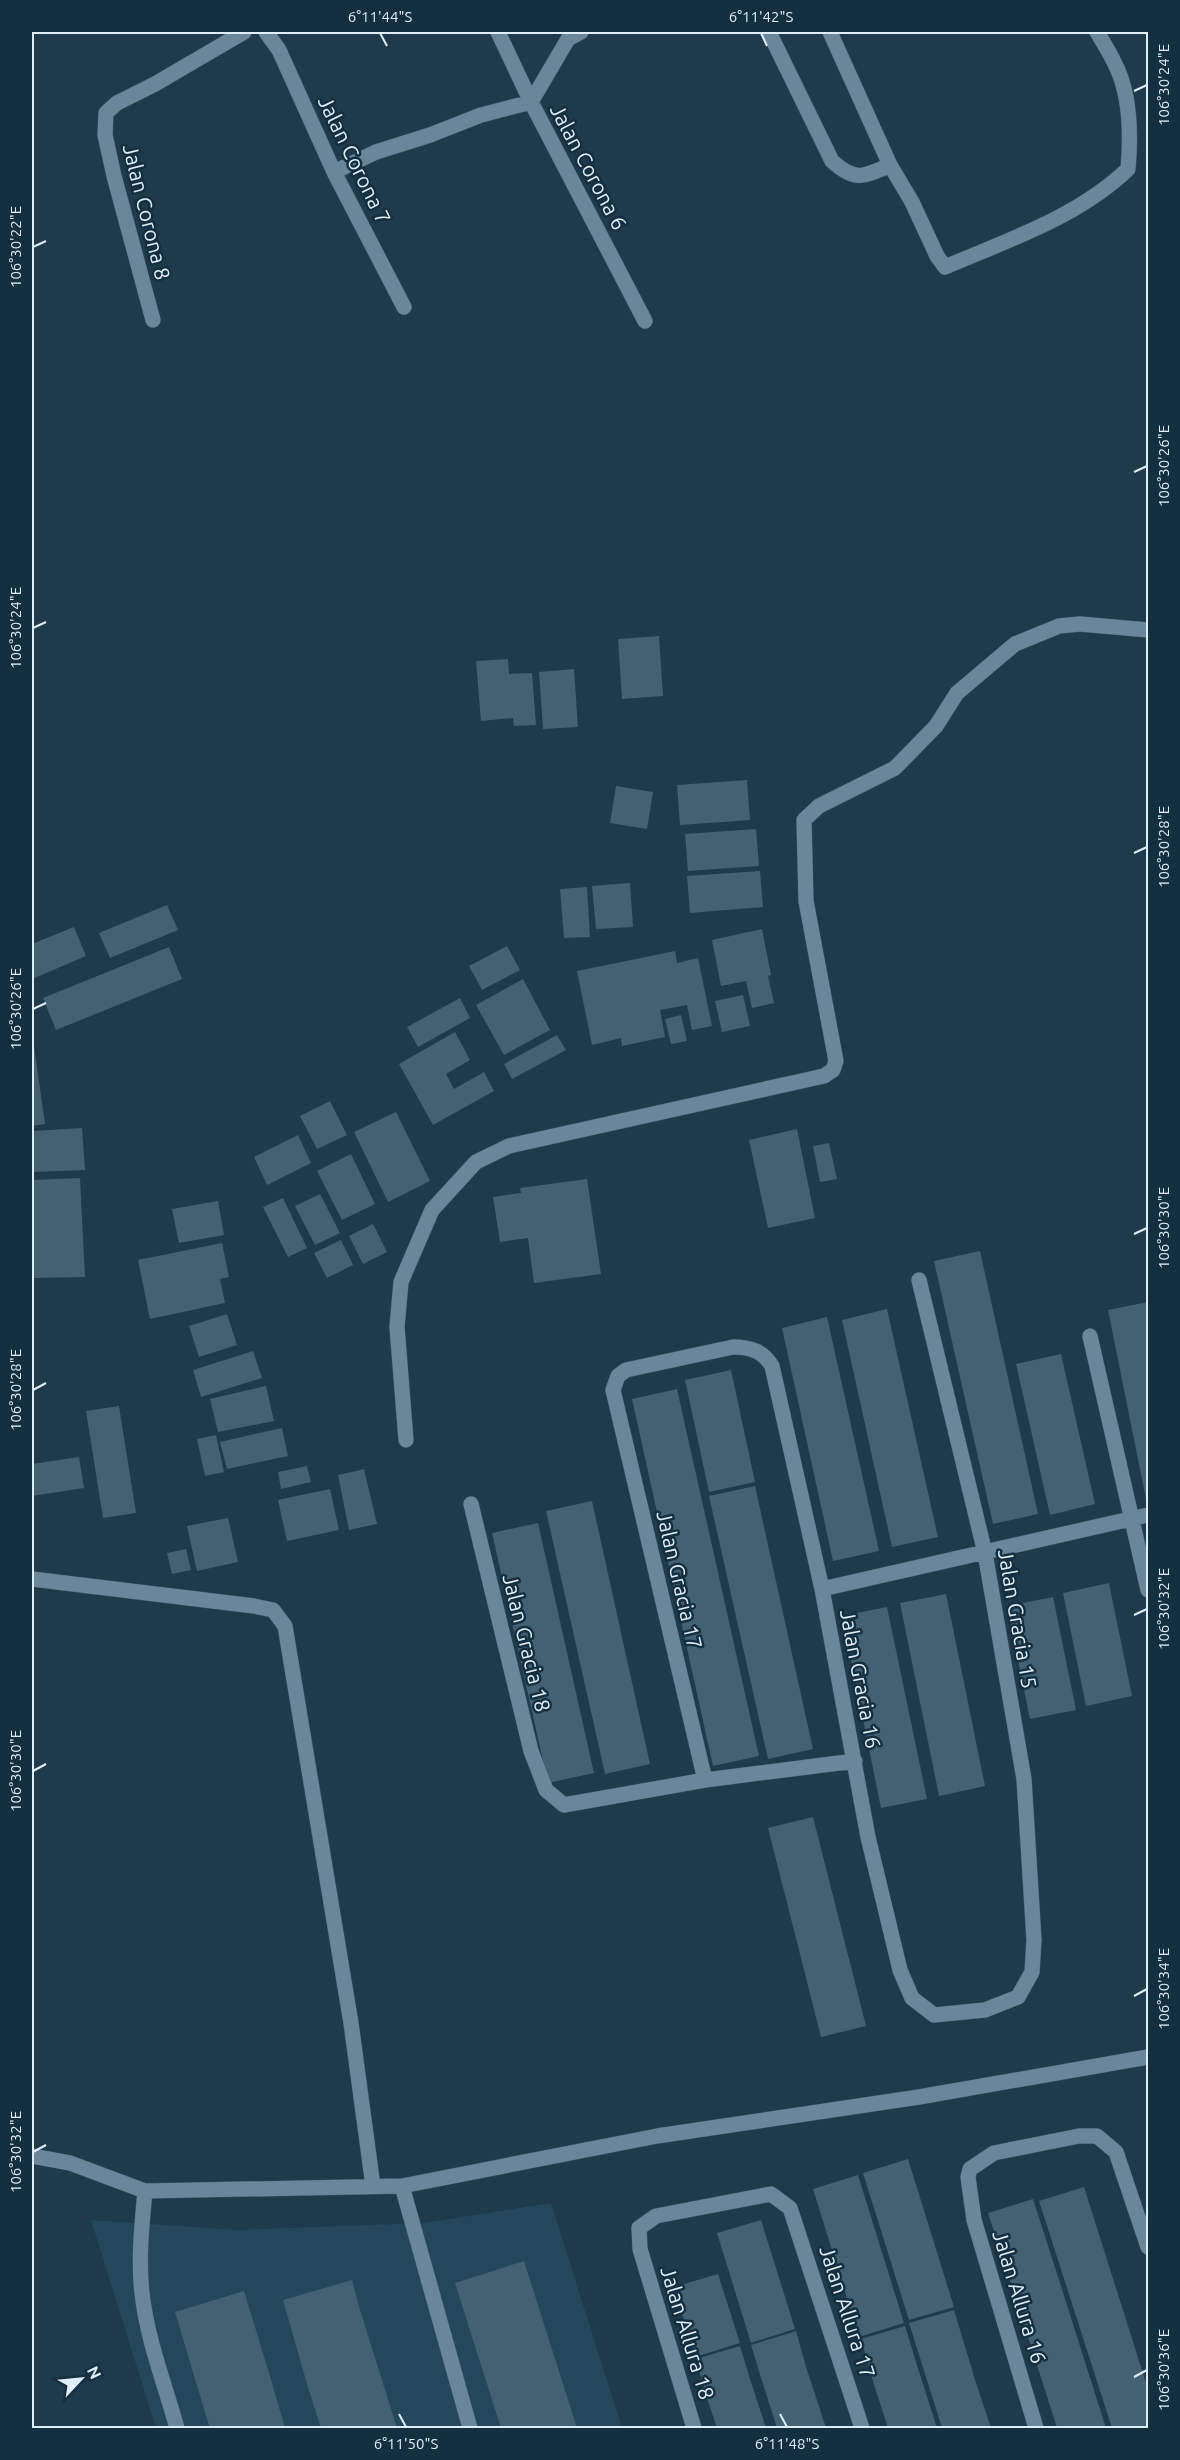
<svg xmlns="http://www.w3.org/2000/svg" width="1180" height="2460" font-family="Ubuntu,sans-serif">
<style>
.built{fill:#25475c}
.building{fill:#446073}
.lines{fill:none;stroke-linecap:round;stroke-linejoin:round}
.minor-casing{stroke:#3e5665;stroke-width:16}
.minor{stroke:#69869a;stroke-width:15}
.ticks{fill:none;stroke:#dfeffa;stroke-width:2}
.labels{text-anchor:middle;stroke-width:5;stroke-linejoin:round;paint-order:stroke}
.street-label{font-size:21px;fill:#dfeffa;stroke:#142f40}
.neatline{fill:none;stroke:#dfeffa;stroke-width:2}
.ticks-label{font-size:15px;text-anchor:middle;fill:#dfeffa}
</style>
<rect width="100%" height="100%" fill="#1e3a4b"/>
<path class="built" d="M 551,2203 L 622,2428 L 156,2428 L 91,2220 L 235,2230 L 424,2223 Z"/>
<path class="building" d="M 659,636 L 663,696 L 622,699 L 618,639 Z
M 508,659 L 509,674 L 532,673 L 536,725 L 514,726 L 513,718 L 481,721 L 476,661 Z
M 574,669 L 578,727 L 543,729 L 539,672 Z
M 747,780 L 750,820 L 680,825 L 677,785 Z
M 616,786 L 653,792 L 647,829 L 610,823 Z
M 756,829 L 759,866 L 688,871 L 685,834 Z
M 760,871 L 763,907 L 690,913 L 687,876 Z
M 630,883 L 633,927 L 596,929 L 592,886 Z
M 587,887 L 590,937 L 564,938 L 560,889 Z
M 167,905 L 178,930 L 110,958 L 99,933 Z
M 74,927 L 86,956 L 32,979 L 32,944 Z
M 762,929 L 771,975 L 768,976 L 774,1003 L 752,1008 L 746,981 L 721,986 L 712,940 Z
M 507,946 L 520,970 L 482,990 L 469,966 Z
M 169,947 L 182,979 L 56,1030 L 43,998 Z
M 675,951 L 677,963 L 698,958 L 712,1026 L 692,1030 L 687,1005 L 660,1010 L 665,1037 L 622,1046 L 621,1038 L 592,1045 L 577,971 Z
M 523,979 L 550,1030 L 504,1055 L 476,1005 Z
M 743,995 L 750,1026 L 722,1032 L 715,1001 Z
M 460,998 L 470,1018 L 418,1047 L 407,1027 Z
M 681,1015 L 687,1041 L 671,1044 L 665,1019 Z
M 32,1032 L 45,1124 L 32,1126 Z
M 455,1032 L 470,1060 L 446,1074 L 454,1089 L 484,1072 L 494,1091 L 433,1125 L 399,1064 Z
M 557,1035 L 566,1050 L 512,1079 L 504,1064 Z
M 330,1101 L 347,1135 L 317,1149 L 300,1116 Z
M 396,1112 L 430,1181 L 388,1202 L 354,1132 Z
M 82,1128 L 85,1170 L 32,1172 L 32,1131 Z
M 797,1129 L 815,1218 L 768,1228 L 749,1140 Z
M 298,1135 L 311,1163 L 267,1185 L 254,1157 Z
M 829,1143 L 837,1179 L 820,1182 L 813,1146 Z
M 351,1154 L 375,1204 L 342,1220 L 317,1171 Z
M 80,1178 L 85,1277 L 32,1278 L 32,1180 Z
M 587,1179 L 601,1274 L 534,1283 L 528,1238 L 500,1242 L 493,1197 L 521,1193 L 520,1188 Z
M 320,1194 L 340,1233 L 315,1245 L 295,1206 Z
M 283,1198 L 307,1248 L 288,1257 L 263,1207 Z
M 218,1201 L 224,1235 L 179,1243 L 172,1209 Z
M 373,1224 L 387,1252 L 363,1264 L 349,1236 Z
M 341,1240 L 353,1265 L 327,1278 L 314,1253 Z
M 222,1243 L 229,1277 L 220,1279 L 225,1303 L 150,1319 L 138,1260 Z
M 980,1251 L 1038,1514 L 993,1524 L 934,1261 Z
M 1148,1302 L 1148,1499 L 1146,1499 L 1108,1310 Z
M 887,1309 L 938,1537 L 892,1547 L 842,1320 Z
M 227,1314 L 237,1345 L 199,1357 L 189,1326 Z
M 827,1317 L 879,1551 L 833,1561 L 782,1328 Z
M 253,1351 L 262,1378 L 201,1397 L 193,1370 Z
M 1061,1354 L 1095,1504 L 1050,1515 L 1016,1364 Z
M 731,1370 L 755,1482 L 709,1492 L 685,1380 Z
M 266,1386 L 274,1421 L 218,1432 L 210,1399 Z
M 677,1389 L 759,1756 L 713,1766 L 632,1399 Z
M 119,1406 L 136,1513 L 103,1518 L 86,1411 Z
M 282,1428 L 288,1456 L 227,1469 L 220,1442 Z
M 216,1435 L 224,1472 L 205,1476 L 197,1439 Z
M 79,1457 L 84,1488 L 32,1496 L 32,1464 Z
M 307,1466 L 311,1482 L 281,1489 L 278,1472 Z
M 364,1469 L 377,1524 L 349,1530 L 338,1475 Z
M 755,1486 L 813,1749 L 768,1759 L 709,1496 Z
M 330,1489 L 339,1530 L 287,1541 L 278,1500 Z
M 592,1501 L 650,1764 L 605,1774 L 546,1511 Z
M 228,1518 L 238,1562 L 197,1571 L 187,1526 Z
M 538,1523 L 594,1773 L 548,1783 L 492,1533 Z
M 186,1549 L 191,1570 L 172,1574 L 167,1553 Z
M 1109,1583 L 1132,1696 L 1086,1706 L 1063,1593 Z
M 946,1594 L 985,1786 L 939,1796 L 900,1603 Z
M 1053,1597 L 1076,1710 L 1030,1719 L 1007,1606 Z
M 887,1607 L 927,1799 L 881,1808 L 842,1616 Z
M 813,1817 L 866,2026 L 821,2037 L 768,1828 Z
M 908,2159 L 954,2307 L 909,2320 L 863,2173 Z
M 858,2175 L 904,2323 L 859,2337 L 813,2189 Z
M 1084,2187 L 1148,2389 L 1148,2428 L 1112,2428 L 1039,2201 Z
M 1033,2199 L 1060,2283 L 1106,2428 L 1057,2428 L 1004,2261 L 988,2213 Z
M 761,2220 L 795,2329 L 751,2343 L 717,2233 Z
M 524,2261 L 550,2343 L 577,2428 L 501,2428 L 455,2283 Z
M 718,2274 L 740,2343 L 695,2357 L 674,2287 Z
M 352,2280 L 360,2310 L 397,2428 L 321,2428 L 307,2384 L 283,2300 Z
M 244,2291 L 269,2373 L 285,2428 L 210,2428 L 207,2419 L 175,2312 Z
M 954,2310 L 976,2383 L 991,2428 L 942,2428 L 932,2396 L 909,2323 Z
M 905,2326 L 916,2362 L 937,2428 L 888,2428 L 871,2375 L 861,2339 Z
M 796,2331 L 806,2367 L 826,2428 L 777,2428 L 762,2381 L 751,2345 Z
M 740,2346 L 751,2382 L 766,2428 L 717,2428 L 706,2395 L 696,2359 Z"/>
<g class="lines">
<defs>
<path id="minor" d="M 266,32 L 279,50 L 334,172 L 404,307
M 498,32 L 531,102 L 645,321
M 769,32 L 832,161 C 855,182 864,177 890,165
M 830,32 L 890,165 L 912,202 L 937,256 L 945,267 C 1008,240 1078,217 1128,169 C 1131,135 1131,95 1115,64 C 1110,53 1103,42 1097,32
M 334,172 L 376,152 L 430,135 L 481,115 L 531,102 L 568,39 L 581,32
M 153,320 L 114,176 L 105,135 L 106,113 L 117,103 L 155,84 L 244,32
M 1090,1336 L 1148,1590
M 406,1440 L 397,1327 L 401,1282 L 432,1210 L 476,1162 L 509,1146 L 824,1076 L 833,1070 L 836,1061 L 806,901 L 804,820 L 819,806 L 895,768 L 936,726 L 957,693 L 1015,644 L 1059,626 L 1080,624 L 1148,630
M 471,1504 L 531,1751 L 546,1790 L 564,1805 L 705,1780 L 855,1761
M 32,1579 L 254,1606 L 273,1610 L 285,1626 L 351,2023 L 373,2186
M 822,1589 L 1148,1515
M 705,1780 L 613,1390 L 618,1376 L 626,1370 L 733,1347 C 750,1347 763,1351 772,1366 L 822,1589 L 868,1837 L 900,1970 L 912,1998 L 934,2015 L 985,2010 L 1018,1997 L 1032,1972 L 1034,1940 L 1024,1779 L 985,1553 L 919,1280
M 32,2156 L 70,2163 L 145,2191 L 402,2186 L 657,2136 L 919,2097 L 1148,2057
M 402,2186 L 470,2428
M 145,2191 C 142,2224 138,2260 142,2293 C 147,2339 165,2385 177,2428
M 694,2428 L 640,2249 L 639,2228 L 656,2216 L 771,2194 L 790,2208 L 862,2428
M 1036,2428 L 974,2220 L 968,2177 L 970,2169 L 994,2153 L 1079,2136 L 1097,2136 L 1116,2152 L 1148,2247"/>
</defs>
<use href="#minor" class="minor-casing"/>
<use href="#minor" class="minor"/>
</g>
<path class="ticks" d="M 380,33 L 387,46M 761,33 L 767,46M 1134,91 L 1147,85M 33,247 L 46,241M 1134,472 L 1147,466M 33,628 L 46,622M 1134,853 L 1147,847M 33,1009 L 46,1003M 1134,1234 L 1147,1228M 33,1390 L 46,1383M 1134,1615 L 1147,1609M 33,1771 L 46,1764M 1134,1996 L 1147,1989M 33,2152 L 46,2145M 1134,2377 L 1147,2370M 399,2414 L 406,2427M 780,2414 L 787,2427"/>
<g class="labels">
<g class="street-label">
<text transform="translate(354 160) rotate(64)" y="7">Jalan Corona 7</text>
<text transform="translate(588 167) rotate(62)" y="7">Jalan Corona 6</text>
<text transform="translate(146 212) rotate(76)" y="7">Jalan Corona 8</text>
<text transform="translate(679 1580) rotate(77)" y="7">Jalan Gracia 17</text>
<text transform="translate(1017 1619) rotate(80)" y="7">Jalan Gracia 15</text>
<text transform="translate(526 1643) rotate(76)" y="7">Jalan Gracia 18</text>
<text transform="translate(860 1679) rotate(79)" y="7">Jalan Gracia 16</text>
<text transform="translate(1019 2297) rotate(73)" y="7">Jalan Allura 16</text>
<text transform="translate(847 2312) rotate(72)" y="7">Jalan Allura 17</text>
<text transform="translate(687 2333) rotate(73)" y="7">Jalan Allura 18</text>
</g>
</g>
<rect width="1180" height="2460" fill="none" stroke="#142f40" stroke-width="66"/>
<g transform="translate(81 2379) rotate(64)" stroke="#142f40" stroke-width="4.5" paint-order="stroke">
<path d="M0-4.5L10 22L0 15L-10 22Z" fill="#dfeffa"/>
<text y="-9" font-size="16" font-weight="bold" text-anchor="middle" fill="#dfeffa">N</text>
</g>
<rect x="33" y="33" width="1114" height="2394" class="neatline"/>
<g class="ticks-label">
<text x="380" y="22">6°11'44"S</text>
<text x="761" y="22">6°11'42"S</text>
<text transform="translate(1164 85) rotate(-90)" y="5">106°30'24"E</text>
<text transform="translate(16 247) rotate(-90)" y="5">106°30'22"E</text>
<text transform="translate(1164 466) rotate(-90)" y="5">106°30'26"E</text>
<text transform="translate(16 628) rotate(-90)" y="5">106°30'24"E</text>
<text transform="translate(1164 847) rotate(-90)" y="5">106°30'28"E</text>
<text transform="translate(16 1009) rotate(-90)" y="5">106°30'26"E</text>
<text transform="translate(1164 1228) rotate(-90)" y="5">106°30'30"E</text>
<text transform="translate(16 1390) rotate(-90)" y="5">106°30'28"E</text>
<text transform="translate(1164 1609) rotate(-90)" y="5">106°30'32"E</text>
<text transform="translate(16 1771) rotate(-90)" y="5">106°30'30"E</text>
<text transform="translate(1164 1989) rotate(-90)" y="5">106°30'34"E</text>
<text transform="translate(16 2152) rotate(-90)" y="5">106°30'32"E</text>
<text transform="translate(1164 2370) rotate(-90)" y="5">106°30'36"E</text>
<text x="406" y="2449">6°11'50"S</text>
<text x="787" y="2449">6°11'48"S</text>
</g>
</svg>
